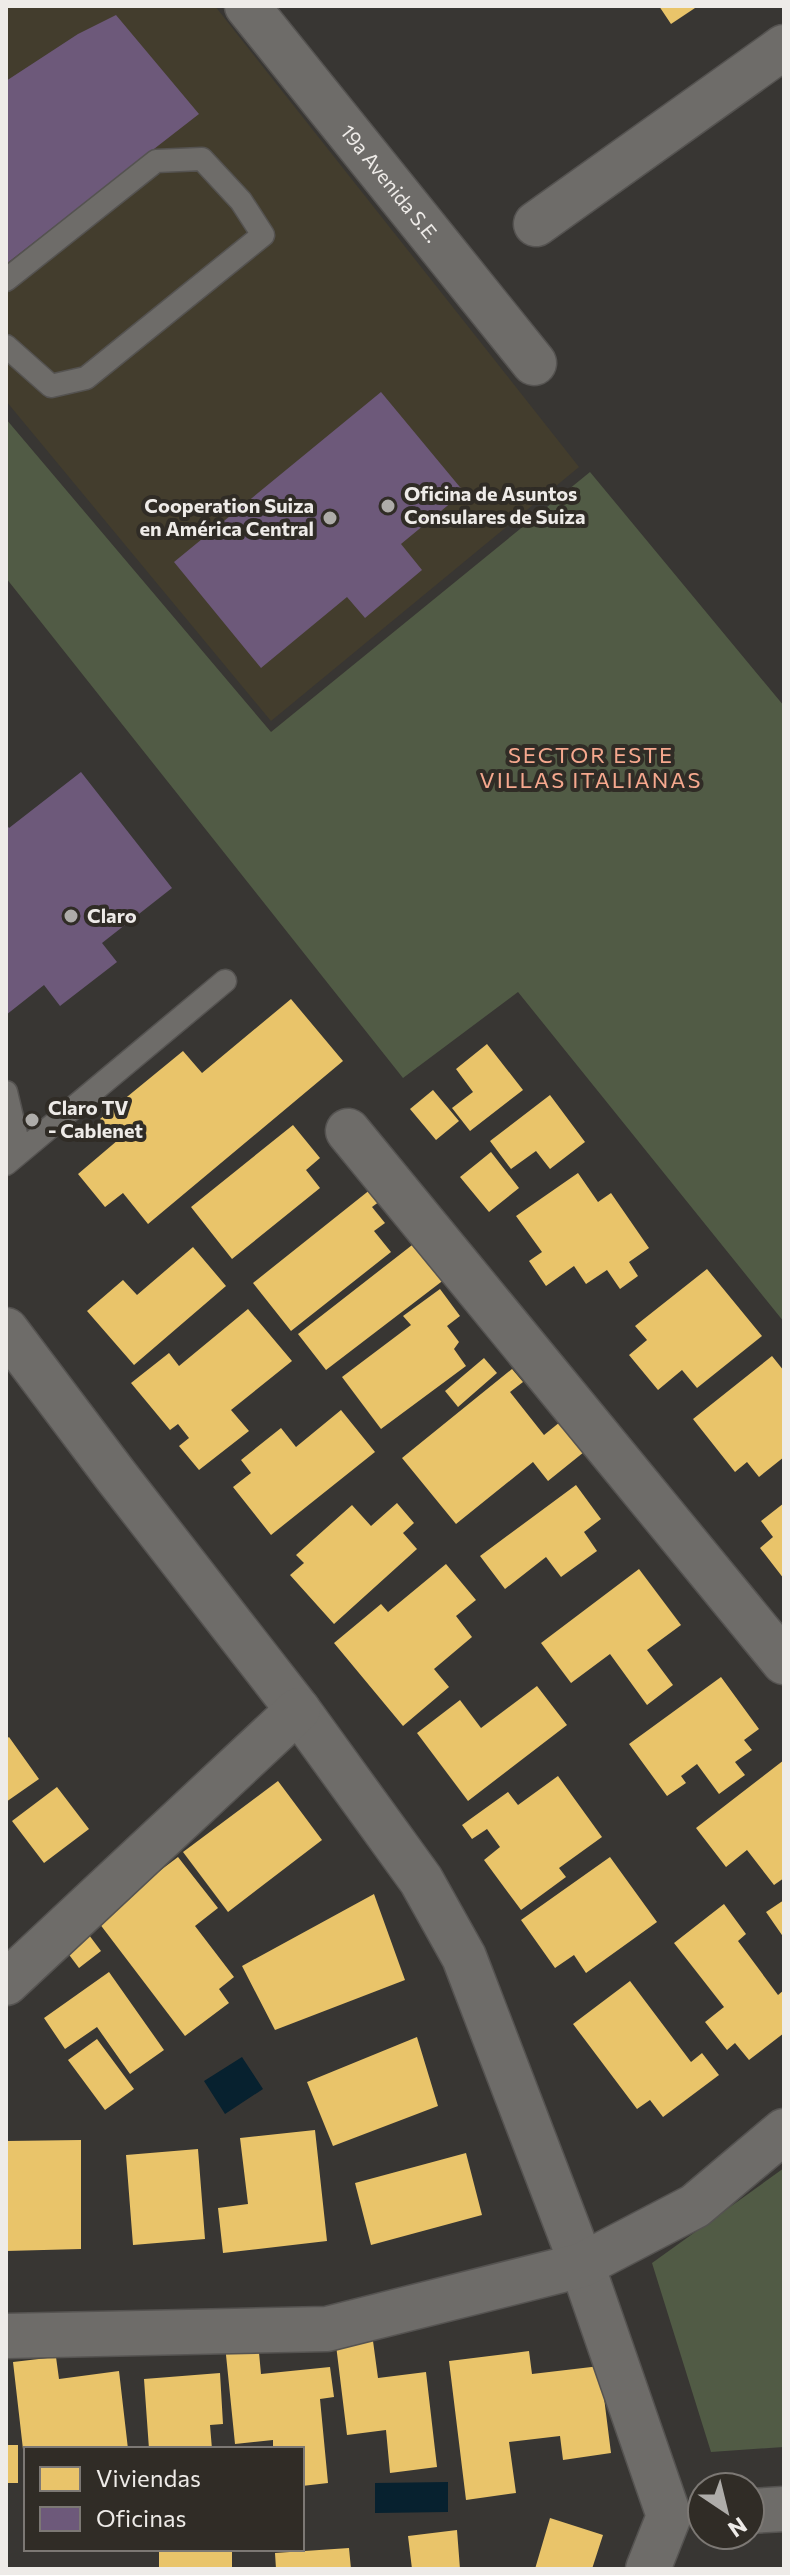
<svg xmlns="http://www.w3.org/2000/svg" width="790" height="2575" font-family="Commissioner,sans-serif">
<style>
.commercial{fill:#433d2d}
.green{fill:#515b45}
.water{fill:#07212f}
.homes{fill:#e9c46a}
.offices{fill:#6d597a}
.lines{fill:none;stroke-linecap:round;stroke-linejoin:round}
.lane-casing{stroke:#555351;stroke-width:25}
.street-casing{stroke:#555351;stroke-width:47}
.lane{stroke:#6e6c69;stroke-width:22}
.street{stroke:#6e6c69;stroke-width:44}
.poi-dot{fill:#aeaca9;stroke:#302c26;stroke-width:3}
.labels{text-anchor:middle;stroke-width:8;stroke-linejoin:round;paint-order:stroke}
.street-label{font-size:20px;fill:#eeebe8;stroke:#302c26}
.poi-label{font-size:20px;font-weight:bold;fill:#eeebe8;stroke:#302c26;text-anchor:start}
.neighbourhood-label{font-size:22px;letter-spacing:2px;fill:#f6a88e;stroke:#302c26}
</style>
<rect width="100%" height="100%" fill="#383633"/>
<path class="commercial" d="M 6,6 L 215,6 L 579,467 L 271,721 L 6,401 Z"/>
<path class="green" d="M 6,419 L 271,732 L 590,472 L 784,706 L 784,1322 L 518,992 L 403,1078 L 6,578 Z
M 784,2168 L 784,2447 L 711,2452 L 652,2263 Z"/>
<path class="water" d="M 242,2057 L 263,2089 L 225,2114 L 204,2081 Z
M 448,2482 L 448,2512 L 375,2513 L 375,2483 Z"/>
<path class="homes" d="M 659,6 L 698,6 L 671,24 Z
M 291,999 L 343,1061 L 148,1224 L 123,1193 L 105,1207 L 78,1174 L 118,1140 L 100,1119 L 183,1051 L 202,1073 Z
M 487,1044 L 523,1090 L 470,1131 L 452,1108 L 473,1092 L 456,1069 Z
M 433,1090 L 459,1121 L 436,1140 L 410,1109 Z
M 550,1095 L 585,1142 L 550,1169 L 536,1151 L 511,1169 L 490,1141 Z
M 293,1125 L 320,1158 L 306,1170 L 320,1188 L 232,1259 L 191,1207 Z
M 491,1152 L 519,1188 L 489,1212 L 460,1177 Z
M 578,1173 L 598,1202 L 611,1193 L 649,1248 L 629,1262 L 638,1276 L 620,1289 L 607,1270 L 586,1284 L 574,1266 L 546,1286 L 529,1261 L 542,1252 L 516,1216 Z
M 371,1189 L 380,1201 L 372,1207 L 385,1223 L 374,1231 L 391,1252 L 291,1331 L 253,1283 Z
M 416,1242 L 445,1279 L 326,1370 L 298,1334 Z
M 193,1247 L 226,1286 L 134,1365 L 87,1311 L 123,1280 L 137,1295 Z
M 707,1269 L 762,1336 L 697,1388 L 682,1370 L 658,1390 L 629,1355 L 647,1340 L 635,1326 Z
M 440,1289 L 460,1316 L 447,1326 L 459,1342 L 454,1349 L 466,1366 L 381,1429 L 342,1377 L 411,1325 L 403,1316 Z
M 248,1309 L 292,1361 L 231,1410 L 249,1431 L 199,1470 L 179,1446 L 189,1438 L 178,1424 L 170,1430 L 131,1383 L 169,1353 L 179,1366 Z
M 772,1356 L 784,1371 L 784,1457 L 759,1477 L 747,1462 L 735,1472 L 693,1419 Z
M 484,1358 L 497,1373 L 458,1407 L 445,1391 Z
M 512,1369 L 523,1382 L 510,1392 L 544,1435 L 560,1422 L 584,1452 L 548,1481 L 533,1462 L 456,1524 L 402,1458 Z
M 341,1410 L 375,1452 L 271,1535 L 233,1487 L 251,1473 L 241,1460 L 281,1428 L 296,1447 Z
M 576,1485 L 601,1519 L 584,1532 L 597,1551 L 561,1577 L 546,1557 L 505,1589 L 480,1556 Z
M 397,1503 L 414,1523 L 403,1533 L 417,1549 L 334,1624 L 290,1575 L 304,1563 L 296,1555 L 352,1505 L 371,1526 Z
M 784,1503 L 784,1579 L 760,1548 L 773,1537 L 761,1521 Z
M 446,1564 L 476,1600 L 456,1616 L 472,1637 L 434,1669 L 449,1687 L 403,1726 L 334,1643 L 381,1604 L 388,1612 Z
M 639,1569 L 681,1625 L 647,1650 L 673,1685 L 647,1705 L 610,1654 L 571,1683 L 541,1643 Z
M 721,1677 L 759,1729 L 744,1740 L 752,1750 L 735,1762 L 745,1775 L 719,1794 L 697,1764 L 681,1776 L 686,1783 L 667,1796 L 629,1744 Z
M 537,1686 L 567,1725 L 468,1801 L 417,1733 L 460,1700 L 481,1728 Z
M 9,1737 L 39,1779 L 6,1802 L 6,1739 Z
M 784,1760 L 784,1878 L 774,1885 L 747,1850 L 726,1867 L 696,1828 Z
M 558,1776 L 602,1837 L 559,1868 L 566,1877 L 521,1910 L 484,1860 L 500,1847 L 487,1829 L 472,1839 L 462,1825 L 508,1792 L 518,1805 Z
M 278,1781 L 322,1840 L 228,1912 L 183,1852 Z
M 57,1787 L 89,1829 L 44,1863 L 12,1821 Z
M 178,1857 L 218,1908 L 195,1926 L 234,1977 L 219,1989 L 229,2003 L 185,2036 L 96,1919 Z
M 610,1857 L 657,1922 L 586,1973 L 574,1955 L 555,1968 L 521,1920 Z
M 374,1894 L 405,1980 L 275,2030 L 242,1966 Z
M 784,1900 L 784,1938 L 766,1912 Z
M 724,1904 L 746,1934 L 738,1941 L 778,1995 L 784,1990 L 784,2033 L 749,2060 L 735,2043 L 727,2050 L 705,2022 L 724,2007 L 674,1943 Z
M 86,1931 L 101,1951 L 79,1968 L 64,1948 Z
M 109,1972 L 164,2050 L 130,2074 L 97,2027 L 65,2049 L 44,2018 Z
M 630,1981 L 691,2062 L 702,2053 L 719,2075 L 663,2117 L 650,2100 L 637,2109 L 573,2024 Z
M 417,2037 L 438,2106 L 333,2146 L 307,2082 Z
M 97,2039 L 134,2089 L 105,2110 L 68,2060 Z
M 315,2130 L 327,2241 L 223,2253 L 218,2208 L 248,2204 L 240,2138 Z
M 81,2140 L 81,2249 L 6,2251 L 6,2141 Z
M 198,2149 L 205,2239 L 133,2245 L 126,2155 Z
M 466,2153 L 482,2215 L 371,2245 L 355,2183 Z
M 373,2341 L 378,2378 L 426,2372 L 437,2467 L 390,2473 L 386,2430 L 347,2435 L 336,2345 Z
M 258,2342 L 261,2374 L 330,2367 L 334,2397 L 320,2399 L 328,2483 L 302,2486 L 302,2449 L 273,2449 L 273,2440 L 235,2444 L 225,2345 Z
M 529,2351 L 532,2374 L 600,2366 L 611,2453 L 563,2460 L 560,2436 L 509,2442 L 516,2493 L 466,2500 L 449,2361 Z
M 56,2357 L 59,2379 L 119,2371 L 128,2449 L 26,2449 L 24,2458 L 13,2362 Z
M 220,2373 L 223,2424 L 210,2425 L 212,2449 L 149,2449 L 144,2379 Z
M 6,2445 L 18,2445 L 18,2483 L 6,2483 Z
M 550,2518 L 603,2535 L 592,2569 L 535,2569 Z
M 457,2530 L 460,2569 L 412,2569 L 408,2536 Z
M 349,2548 L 351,2569 L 276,2569 L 275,2553 Z
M 159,2549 L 232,2549 L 232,2569 L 159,2569 Z"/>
<path class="offices" d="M 116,15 L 199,114 L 6,264 L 6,81 L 78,34 Z
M 381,392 L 464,492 L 401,544 L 422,570 L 365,618 L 347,597 L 261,668 L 174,562 Z
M 81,772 L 172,888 L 102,943 L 117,962 L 60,1006 L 44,985 L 6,1015 L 6,824 L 9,828 Z"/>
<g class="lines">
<defs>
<path id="lane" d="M 6,280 L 156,161 L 202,159 L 241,201 L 263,235 L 86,378 L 51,386 L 6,346
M 6,1092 L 20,1151
M 6,1164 L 225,981"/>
<g id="street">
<path id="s1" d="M 247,6 L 534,363"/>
<path d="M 536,224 L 784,47"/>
<path d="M 348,1131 L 784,1662"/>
<path d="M 6,1330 L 116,1476 L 298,1710 L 421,1880 L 464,1957 L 582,2265 L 669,2516 L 648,2569"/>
<path d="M 6,1983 L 298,1710"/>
<path d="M 6,2336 L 327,2329 L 582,2265 L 695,2206 L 784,2131"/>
<path d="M 750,2511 L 784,2509"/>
</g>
</defs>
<use href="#lane" class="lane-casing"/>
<use href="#street" class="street-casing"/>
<use href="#lane" class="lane"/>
<use href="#street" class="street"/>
</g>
<g class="poi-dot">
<circle cx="388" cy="506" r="8"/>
<circle cx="330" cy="518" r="8"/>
<circle cx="71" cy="916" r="8"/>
<circle cx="32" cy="1120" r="8"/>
</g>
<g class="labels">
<g class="street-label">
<text dy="7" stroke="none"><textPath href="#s1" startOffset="228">19a Avenida S.E.</textPath></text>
</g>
<g class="poi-label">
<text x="404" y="501">Oficina de Asuntos<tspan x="404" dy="23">Consulares de Suiza</tspan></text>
<text x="314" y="513" text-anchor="end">Cooperation Suiza<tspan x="314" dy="23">en América Central</tspan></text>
<text x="87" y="923">Claro</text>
<text x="48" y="1115">Claro TV<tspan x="48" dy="23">- Cablenet</tspan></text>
</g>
<g class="neighbourhood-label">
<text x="591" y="763">SECTOR ESTE<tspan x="591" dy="25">VILLAS ITALIANAS</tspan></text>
</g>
</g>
<rect width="790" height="2575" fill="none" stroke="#eeebe8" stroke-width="16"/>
<rect x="24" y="2447" width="280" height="104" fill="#302c26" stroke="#7c7874" stroke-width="2"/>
<rect x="40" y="2467" width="40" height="24" fill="#e9c46a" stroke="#7c7874" stroke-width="2"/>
<text x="96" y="2487" font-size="24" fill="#eeebe8">Viviendas</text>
<rect x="40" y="2507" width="40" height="24" fill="#6d597a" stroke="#7c7874" stroke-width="2"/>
<text x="96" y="2527" font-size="24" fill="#eeebe8">Oficinas</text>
<g transform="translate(726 2511) rotate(145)"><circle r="38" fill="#302c26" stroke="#7c7874" stroke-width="2"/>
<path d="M0-6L14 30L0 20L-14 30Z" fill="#aeaca9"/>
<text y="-12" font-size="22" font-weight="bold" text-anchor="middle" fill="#eeebe8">N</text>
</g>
</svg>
